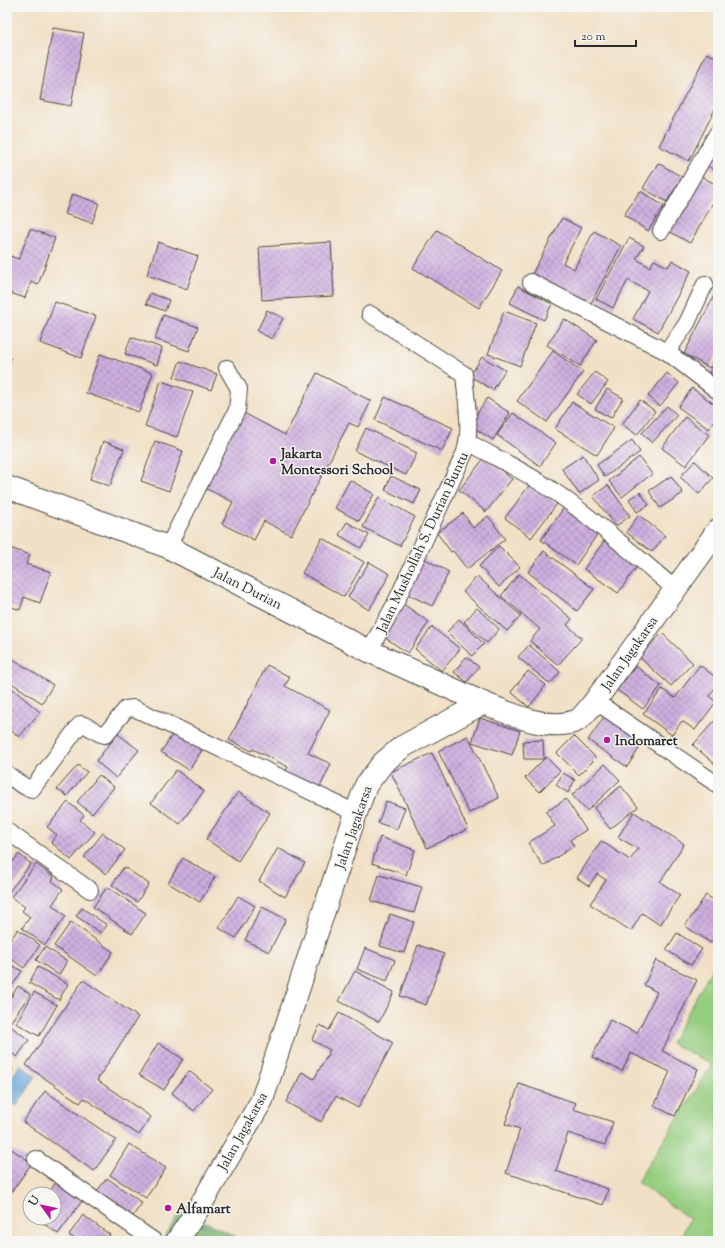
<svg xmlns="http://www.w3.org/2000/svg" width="725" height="1248" font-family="'Sorts Mill Goudy',serif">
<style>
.green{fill:#95cd7f;stroke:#607c55}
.forest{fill:url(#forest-firs);stroke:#526e4c}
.water{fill:url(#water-ripples);stroke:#4a6882}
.building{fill:url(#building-cross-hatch)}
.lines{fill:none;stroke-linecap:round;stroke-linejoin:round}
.street-casing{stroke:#494642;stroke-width:18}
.secondary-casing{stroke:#494642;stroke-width:24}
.street{stroke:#fff;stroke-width:16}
.secondary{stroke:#fff;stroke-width:22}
.poi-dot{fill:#b5179e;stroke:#f6f6f2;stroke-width:1.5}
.labels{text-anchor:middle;stroke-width:3;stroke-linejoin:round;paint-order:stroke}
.poi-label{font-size:14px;font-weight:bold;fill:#2b2b2b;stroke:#f6f6f2;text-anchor:start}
.street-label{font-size:14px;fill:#2b2b2b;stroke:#f6f6f2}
</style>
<defs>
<pattern id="forest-firs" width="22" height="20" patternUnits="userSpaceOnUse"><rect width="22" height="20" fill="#78b06e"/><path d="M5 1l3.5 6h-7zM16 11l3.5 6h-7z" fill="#638f5b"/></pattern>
<pattern id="water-ripples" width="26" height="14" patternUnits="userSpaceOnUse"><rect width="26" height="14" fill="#69a6da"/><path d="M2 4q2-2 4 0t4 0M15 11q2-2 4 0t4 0" fill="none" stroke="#5787b1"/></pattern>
<pattern id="building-cross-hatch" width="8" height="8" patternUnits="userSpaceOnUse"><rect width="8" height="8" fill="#cfafe0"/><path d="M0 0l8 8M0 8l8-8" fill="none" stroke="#a88fb6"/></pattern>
</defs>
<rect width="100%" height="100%" fill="#f6f6f2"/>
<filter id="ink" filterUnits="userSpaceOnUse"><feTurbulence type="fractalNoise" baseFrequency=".025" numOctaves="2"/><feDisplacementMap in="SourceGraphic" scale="8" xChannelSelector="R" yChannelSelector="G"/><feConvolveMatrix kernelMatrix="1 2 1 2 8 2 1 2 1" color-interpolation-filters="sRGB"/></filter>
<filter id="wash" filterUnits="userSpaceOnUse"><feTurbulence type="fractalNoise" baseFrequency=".012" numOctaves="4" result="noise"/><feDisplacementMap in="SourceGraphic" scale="16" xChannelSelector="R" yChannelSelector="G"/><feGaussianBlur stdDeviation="0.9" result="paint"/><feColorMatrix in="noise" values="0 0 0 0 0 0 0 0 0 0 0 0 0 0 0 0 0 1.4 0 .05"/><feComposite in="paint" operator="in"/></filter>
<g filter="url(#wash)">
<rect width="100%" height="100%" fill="#f1e0c5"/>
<path class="green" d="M 718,958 L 718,1241 L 678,1241 L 690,1219 L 637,1182 L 712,1065 L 671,1043 Z"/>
<path class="forest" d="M 181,1210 L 245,1241 L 162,1241 Z"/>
<path class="water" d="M 20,1065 L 36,1076 L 17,1106 L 7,1100 L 7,1085 Z"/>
<g id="blocks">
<path class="building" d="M 53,28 L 84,33 L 71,106 L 40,100 Z
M 707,53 L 718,59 L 718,103 L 689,161 L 659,146 Z
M 718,136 L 718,172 L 702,163 Z
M 658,163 L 682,177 L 667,202 L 643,188 Z
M 696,173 L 718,186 L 718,194 L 690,243 L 665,229 Z
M 640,191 L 664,206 L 648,231 L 624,215 Z
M 72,194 L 99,203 L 92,223 L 65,214 Z
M 562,218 L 581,228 L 563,263 L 574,269 L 594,231 L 621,246 L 589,307 L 531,276 Z
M 30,229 L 55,238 L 38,285 L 31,282 L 25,298 L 7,292 L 7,255 L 19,259 Z
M 437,230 L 502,271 L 479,308 L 413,268 Z
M 629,238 L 644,246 L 636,259 L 650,267 L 654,260 L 668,267 L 672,260 L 691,271 L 658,332 L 633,319 L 648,291 L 628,280 L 613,308 L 596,299 Z
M 158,242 L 198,256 L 187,289 L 147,275 Z
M 331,242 L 334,296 L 262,300 L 259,247 Z
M 518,286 L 552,304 L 544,320 L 510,303 Z
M 718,288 L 718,353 L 710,368 L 684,354 Z
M 150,293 L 169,300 L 165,311 L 146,304 Z
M 55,302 L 96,316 L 81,358 L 40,343 Z
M 267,310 L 283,318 L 272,339 L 257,331 Z
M 504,311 L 536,323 L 520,366 L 488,354 Z
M 163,315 L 198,327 L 189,351 L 155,339 Z
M 564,319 L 597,340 L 580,366 L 547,345 Z
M 131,337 L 162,348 L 157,365 L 125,354 Z
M 553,351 L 583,372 L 547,422 L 517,401 Z
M 100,354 L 153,373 L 139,412 L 86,393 Z
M 7,357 L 11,358 L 7,368 Z
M 482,357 L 505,370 L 493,390 L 470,376 Z
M 180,361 L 217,374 L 211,390 L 174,377 Z
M 718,362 L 718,380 L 709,372 Z
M 595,372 L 608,382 L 591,404 L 577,394 Z
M 317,373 L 371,401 L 358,427 L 349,423 L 291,535 L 264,521 L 254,540 L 222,524 L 233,502 L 203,487 L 242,412 L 285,435 Z
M 667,373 L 679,383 L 660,406 L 648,396 Z
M 161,381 L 193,392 L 177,437 L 145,426 Z
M 692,388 L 718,407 L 718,416 L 709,429 L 678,407 Z
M 607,389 L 623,398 L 611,418 L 595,409 Z
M 385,397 L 453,428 L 442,451 L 375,420 Z
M 487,398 L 510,413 L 493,440 L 470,425 Z
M 640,400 L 655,411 L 637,435 L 622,424 Z
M 572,402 L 614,428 L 597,455 L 555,429 Z
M 667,406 L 677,415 L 652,443 L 642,433 Z
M 513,413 L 556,443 L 540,466 L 497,435 Z
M 685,417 L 709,435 L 686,466 L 662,448 Z
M 366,428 L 417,453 L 406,475 L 355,451 Z
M 632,440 L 640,452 L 605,477 L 597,465 Z
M 103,441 L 124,449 L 110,486 L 90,479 Z
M 155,441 L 183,451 L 169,491 L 141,481 Z
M 583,455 L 599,480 L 579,494 L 562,469 Z
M 485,457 L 512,479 L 486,512 L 459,490 Z
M 639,457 L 652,474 L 622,497 L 609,481 Z
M 695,461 L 713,478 L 699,494 L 680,477 Z
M 391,476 L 421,490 L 414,504 L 385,490 Z
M 671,476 L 683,493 L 660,508 L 649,491 Z
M 350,480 L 374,494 L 359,521 L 335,508 Z
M 531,483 L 557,504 L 531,538 L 505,518 Z
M 608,485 L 630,516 L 616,526 L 593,496 Z
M 640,492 L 649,505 L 637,512 L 629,499 Z
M 379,497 L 415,517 L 400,546 L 363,527 Z
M 566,505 L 601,529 L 576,565 L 541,540 Z
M 463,513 L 473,528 L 488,516 L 505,539 L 467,569 L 453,551 L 451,552 L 437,533 Z
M 639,515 L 665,536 L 652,552 L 626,532 Z
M 347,522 L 369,535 L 361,548 L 339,535 Z
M 322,538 L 364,562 L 344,597 L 302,573 Z
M 604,541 L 639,564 L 618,593 L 584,569 Z
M 499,546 L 520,567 L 499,587 L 479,566 Z
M 10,548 L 30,555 L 26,564 L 51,572 L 40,603 L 24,597 L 20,610 L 7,605 L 7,558 Z
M 544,551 L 594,589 L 577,611 L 528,572 Z
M 421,557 L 449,572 L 432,606 L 403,592 Z
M 369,562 L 390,574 L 369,610 L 348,597 Z
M 519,574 L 572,619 L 567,625 L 582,638 L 558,665 L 530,641 L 540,629 L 501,596 Z
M 477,576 L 521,616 L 507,631 L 463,592 Z
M 402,603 L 429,622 L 408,653 L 381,635 Z
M 477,608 L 499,629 L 487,643 L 464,622 Z
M 459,619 L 484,644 L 472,656 L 447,632 Z
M 432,627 L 460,649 L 442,671 L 415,649 Z
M 7,631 L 11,634 L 7,640 Z
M 662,633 L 693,663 L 671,686 L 639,657 Z
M 529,645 L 560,672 L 550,684 L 518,657 Z
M 466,657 L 479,667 L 467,682 L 454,672 Z
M 13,659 L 53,685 L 42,703 L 7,680 L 7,668 Z
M 267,665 L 290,677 L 285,686 L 330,710 L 308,753 L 331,764 L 318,791 L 284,774 L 288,767 L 253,749 L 252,751 L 229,740 Z
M 700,665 L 718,679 L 718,684 L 709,696 L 716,702 L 695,730 L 682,721 L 672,735 L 643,714 L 662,689 L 675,698 Z
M 636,666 L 661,686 L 643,709 L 617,690 Z
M 528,671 L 546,685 L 529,707 L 511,692 Z
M 7,684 L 40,712 L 19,737 L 7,727 Z
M 606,714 L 644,741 L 627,767 L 588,740 Z
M 718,717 L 718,765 L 717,766 L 693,745 Z
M 480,718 L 520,731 L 512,755 L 472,742 Z
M 174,732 L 202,750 L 189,770 L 161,752 Z
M 118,734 L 139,750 L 116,778 L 96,761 Z
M 468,736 L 499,798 L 469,813 L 438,751 Z
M 574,736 L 596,758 L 579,775 L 557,753 Z
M 543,740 L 544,759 L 524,759 L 523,741 Z
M 432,753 L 468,829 L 427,848 L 391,772 Z
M 546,757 L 560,771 L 539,792 L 525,778 Z
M 605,764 L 620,780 L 587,811 L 572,795 Z
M 78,765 L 87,772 L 67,796 L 57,789 Z
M 176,770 L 204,791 L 180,824 L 151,803 Z
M 563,773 L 575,780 L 568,793 L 556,785 Z
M 99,775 L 114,787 L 92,814 L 77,802 Z
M 621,786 L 638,807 L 610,829 L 594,808 Z
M 238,792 L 270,813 L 238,861 L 206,839 Z
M 566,799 L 586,830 L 570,840 L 574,846 L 543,866 L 528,843 L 555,826 L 546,812 Z
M 386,801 L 405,808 L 397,829 L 378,823 Z
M 68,802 L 84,815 L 80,820 L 95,832 L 71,860 L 51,842 L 57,835 L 47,827 Z
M 634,812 L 684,844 L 660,882 L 680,895 L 660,925 L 642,913 L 631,931 L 590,904 L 606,880 L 597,874 L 589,886 L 577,878 L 601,841 L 630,860 L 638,849 L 618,837 Z
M 103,833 L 125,850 L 106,874 L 84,857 Z
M 380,837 L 415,850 L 406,875 L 372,863 Z
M 7,848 L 11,851 L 7,856 Z
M 278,848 L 305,863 L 285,897 L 259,881 Z
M 19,854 L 31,864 L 7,894 L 7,869 Z
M 183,858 L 215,877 L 200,902 L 168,883 Z
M 36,864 L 54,877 L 52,881 L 63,889 L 52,905 L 66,916 L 45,945 L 22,928 L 30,917 L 22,911 L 25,907 L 11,897 Z
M 124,867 L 149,884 L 137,902 L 112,885 Z
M 379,875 L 422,887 L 414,913 L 371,901 Z
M 107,887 L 146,913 L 132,934 L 93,907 Z
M 706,895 L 718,903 L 718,932 L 711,943 L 685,926 Z
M 238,896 L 255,906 L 236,938 L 219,928 Z
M 262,907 L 286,919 L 269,952 L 245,940 Z
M 82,908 L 107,925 L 101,933 L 76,916 Z
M 390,914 L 414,922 L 404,953 L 380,946 Z
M 71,922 L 113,952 L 97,976 L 54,946 Z
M 18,929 L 40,945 L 24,968 L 7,956 L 7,945 Z
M 677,933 L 702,949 L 691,965 L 666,950 Z
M 418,945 L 444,954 L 426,1005 L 400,996 Z
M 45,947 L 67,961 L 59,975 L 36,960 Z
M 365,948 L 395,960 L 387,981 L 357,969 Z
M 656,960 L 697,980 L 662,1051 L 698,1069 L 675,1116 L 654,1106 L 670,1072 L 631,1053 L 622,1071 L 592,1057 L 610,1020 L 637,1033 L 657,992 L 644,985 Z
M 7,962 L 22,971 L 10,989 L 7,987 Z
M 38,967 L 68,984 L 59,1000 L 29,983 Z
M 355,971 L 394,992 L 379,1022 L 339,1001 Z
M 83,980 L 138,1017 L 97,1080 L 151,1117 L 139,1135 L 84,1098 L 80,1103 L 26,1065 Z
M 18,986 L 30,994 L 10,1023 L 7,1021 L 7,1003 Z
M 34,992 L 57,1005 L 39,1036 L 16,1023 Z
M 339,1013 L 393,1043 L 358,1108 L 336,1096 L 321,1122 L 286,1102 L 302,1072 L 314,1079 L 330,1050 L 312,1040 L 320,1025 L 329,1030 Z
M 9,1025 L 29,1040 L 17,1057 L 7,1050 L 7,1028 Z
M 158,1043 L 183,1059 L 164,1090 L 139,1075 Z
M 7,1065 L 13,1069 L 7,1077 Z
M 189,1071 L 212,1089 L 194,1111 L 172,1093 Z
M 519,1084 L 576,1103 L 573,1109 L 613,1122 L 605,1145 L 568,1133 L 556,1171 L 608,1189 L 603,1205 L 506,1173 L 520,1129 L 505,1124 Z
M 45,1091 L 116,1140 L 94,1171 L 23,1122 Z
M 129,1144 L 166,1168 L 146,1198 L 110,1175 Z
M 7,1146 L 32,1163 L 7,1198 Z
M 107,1178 L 142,1203 L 130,1220 L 95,1194 Z
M 56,1182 L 82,1201 L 58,1234 L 36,1218 L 54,1218 L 54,1194 L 48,1194 Z
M 83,1215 L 110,1235 L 105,1241 L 77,1241 L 69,1235 Z"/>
</g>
</g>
<g filter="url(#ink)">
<use href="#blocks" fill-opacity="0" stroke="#494642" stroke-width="1"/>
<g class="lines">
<defs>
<path id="street" d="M 661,231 L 718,132
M 531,282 L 667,352 L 718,391
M 667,352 L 687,323 L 705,284
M 468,442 C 498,459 530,474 558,494 C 599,523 637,557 675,589
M 168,547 L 237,410 L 239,389 L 227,368
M 369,651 L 395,604 L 465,452 C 472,427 466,400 464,374 L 370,314
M 595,701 L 718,785
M 7,774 C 15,780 22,787 32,789 L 78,727 L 81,724 C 91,726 96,734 105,735 L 126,709 L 134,708 L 356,813
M 7,831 L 90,890
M 36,1159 L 154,1241"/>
<path id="secondary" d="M 7,487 L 168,547 L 369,651 L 483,703
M 177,1241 L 200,1206 L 262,1100 L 356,813 L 366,785 L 383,763 L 402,747 L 483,703 C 509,713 548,732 576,721 C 583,718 590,707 595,701 L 718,530"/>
</defs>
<use href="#street" class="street-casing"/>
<use href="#secondary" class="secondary-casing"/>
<use href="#street" class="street"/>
<use href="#secondary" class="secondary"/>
</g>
</g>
<g class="poi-dot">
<circle cx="273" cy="461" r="4"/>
<circle cx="607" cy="740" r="4"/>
<circle cx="168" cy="1208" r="4"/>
</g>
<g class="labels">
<g class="poi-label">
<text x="281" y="458">Jakarta<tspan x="281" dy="16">Montessori School</tspan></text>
<text x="615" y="745">Indomaret</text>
<text x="176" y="1213">Alfamart</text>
</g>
<g class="street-label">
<text transform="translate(422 542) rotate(-65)" y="5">Jalan Mushollah S. Durian Buntu</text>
<text transform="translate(248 588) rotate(27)" y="5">Jalan Durian</text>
<text transform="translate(629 653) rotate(-55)" y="5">Jalan Jagakarsa</text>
<text transform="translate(353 827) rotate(-71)" y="5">Jalan Jagakarsa</text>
<text transform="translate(242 1131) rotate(-61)" y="5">Jalan Jagakarsa</text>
</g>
</g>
<rect width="725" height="1248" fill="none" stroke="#f6f6f2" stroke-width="24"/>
<g transform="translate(42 1206) rotate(303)"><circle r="19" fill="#f6f6f2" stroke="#a5a5a2"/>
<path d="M0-3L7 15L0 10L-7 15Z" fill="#b5179e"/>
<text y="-6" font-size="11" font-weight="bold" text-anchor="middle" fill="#2b2b2b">U</text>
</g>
<path d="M575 40v6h61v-6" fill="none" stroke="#2b2b2b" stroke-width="2"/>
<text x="581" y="40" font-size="12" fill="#2b2b2b" stroke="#f6f6f2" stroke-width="3" paint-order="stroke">20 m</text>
</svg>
